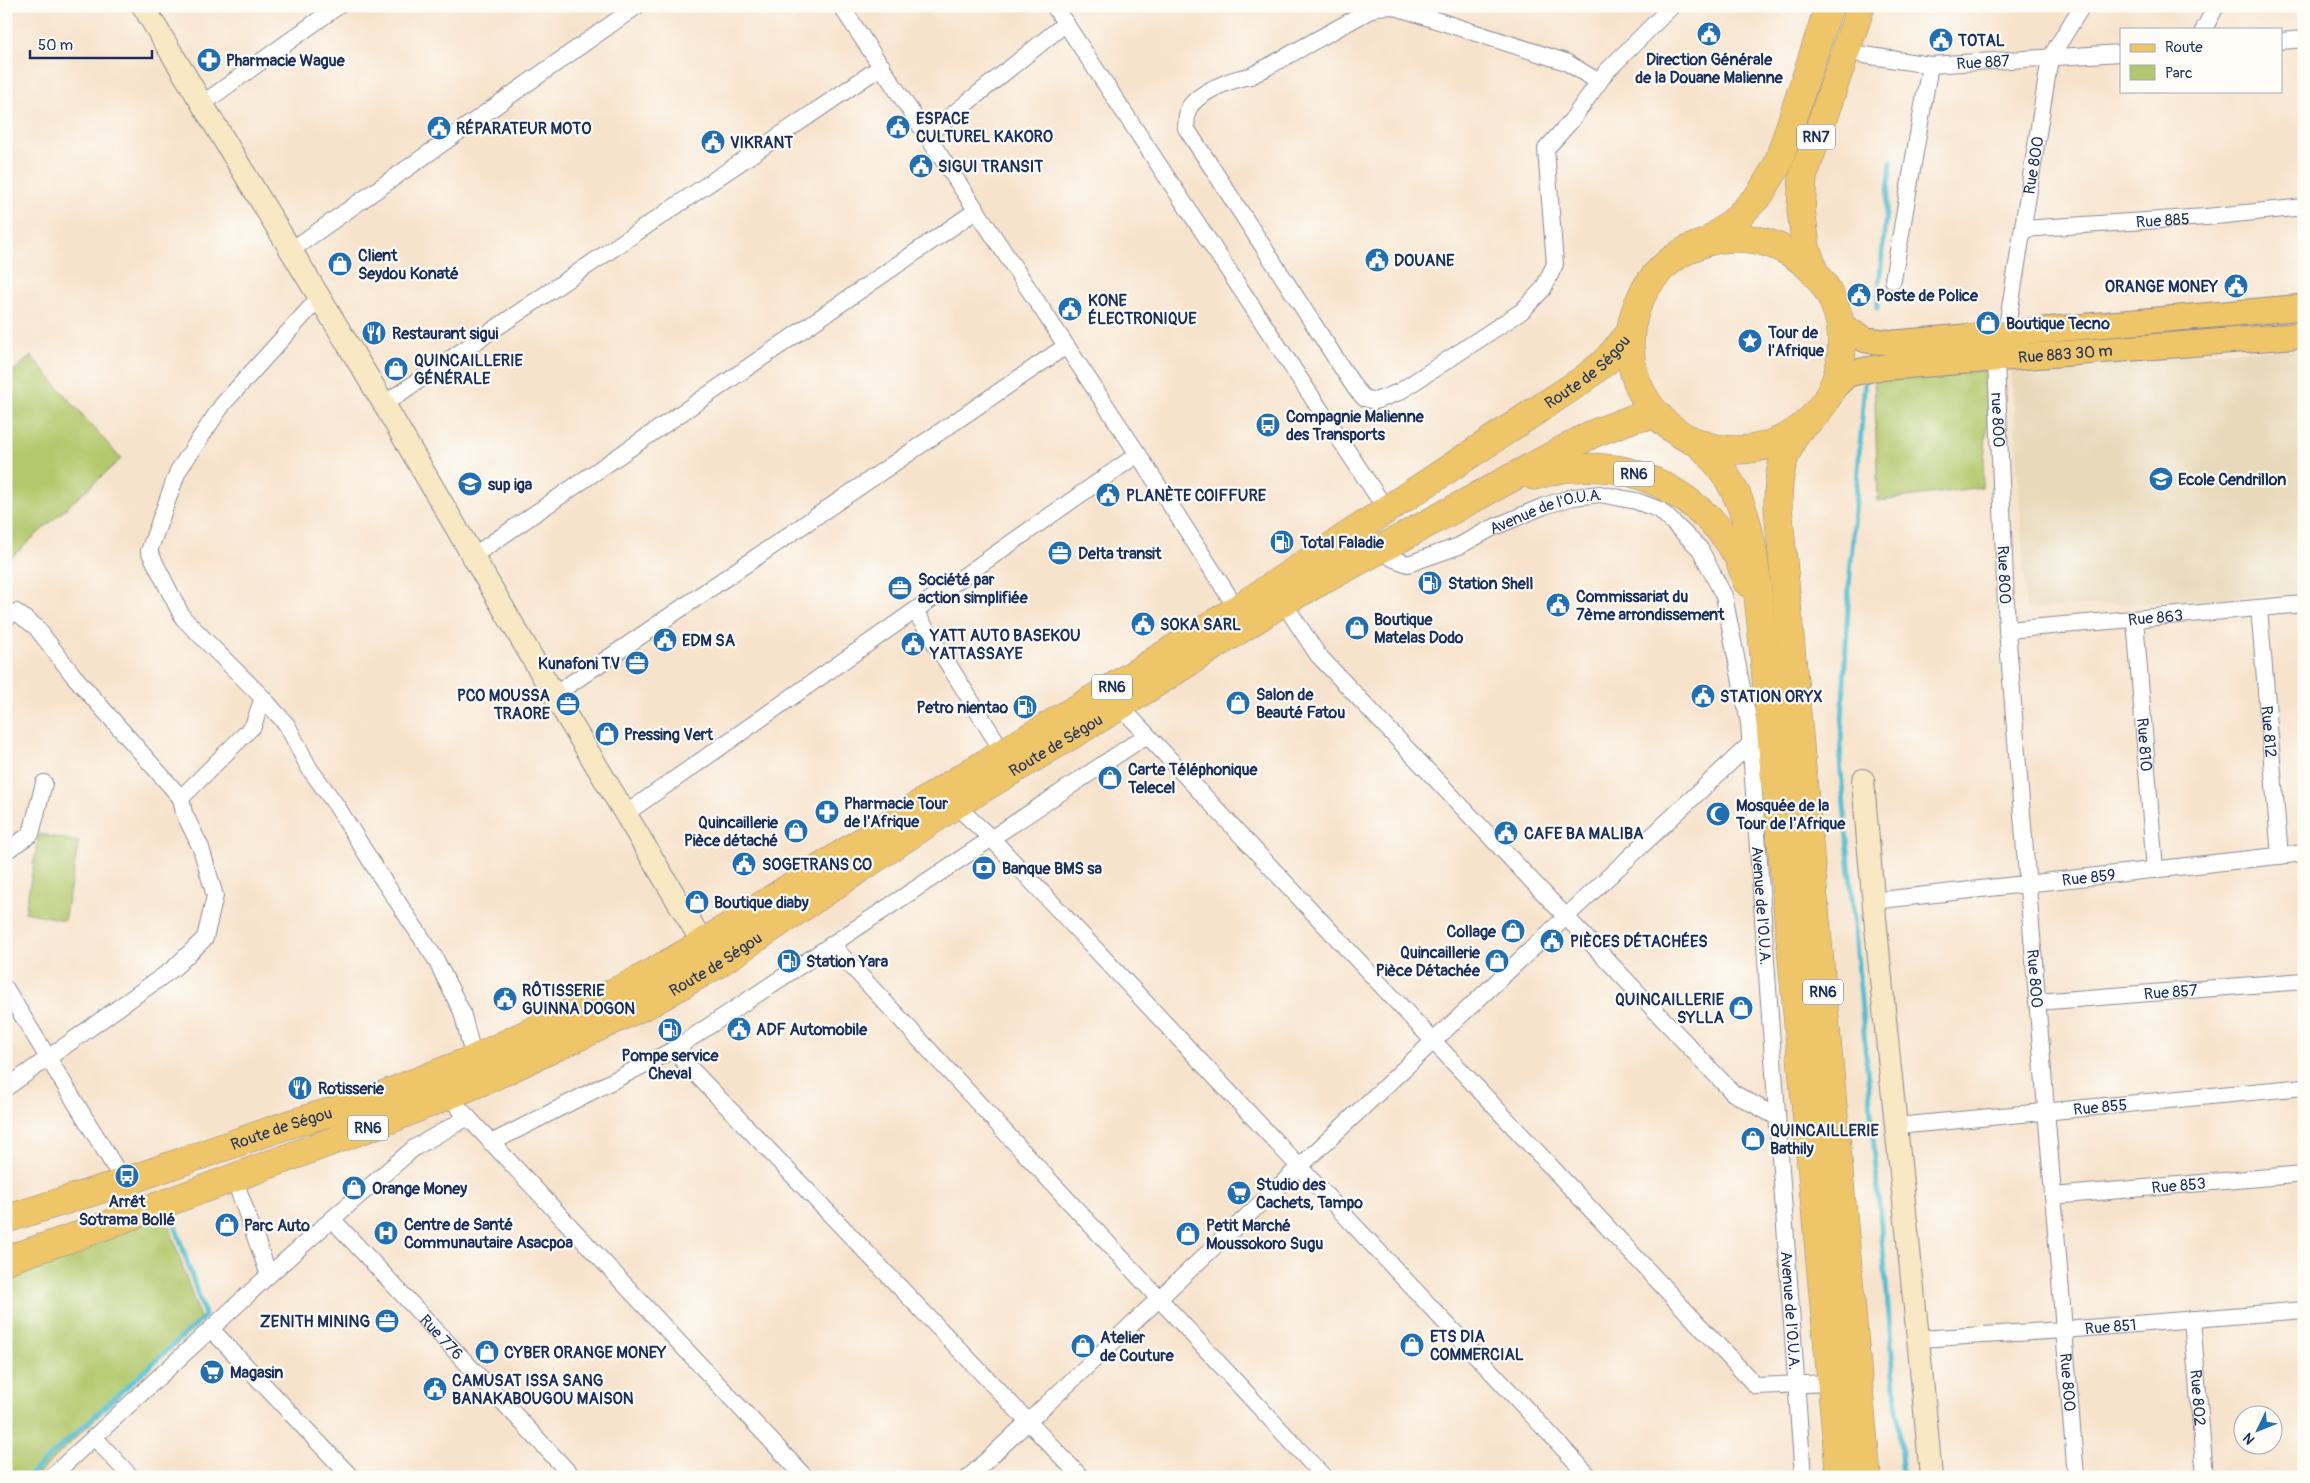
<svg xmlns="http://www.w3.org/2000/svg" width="2310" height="1483" font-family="Pangolin,sans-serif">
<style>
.built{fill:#e8d9ba}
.green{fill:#b3c86c;stroke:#677c65}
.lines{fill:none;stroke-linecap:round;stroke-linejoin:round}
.stream{stroke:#55bed1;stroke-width:5}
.street-casing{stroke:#898995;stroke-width:18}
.secondary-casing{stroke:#898995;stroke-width:24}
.primary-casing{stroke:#898995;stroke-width:27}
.highway-casing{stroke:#898995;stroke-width:29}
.street{stroke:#fff;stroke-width:16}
.secondary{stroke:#f8e8c3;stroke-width:22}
.primary{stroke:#eec569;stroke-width:25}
.highway{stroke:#eec569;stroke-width:28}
.labels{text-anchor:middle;stroke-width:4.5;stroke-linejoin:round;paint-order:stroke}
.shield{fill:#fdfcf7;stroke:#5f6c8c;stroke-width:1}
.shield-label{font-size:15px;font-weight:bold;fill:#1b2f5e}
.poi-label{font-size:16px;font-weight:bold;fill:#1b2f5e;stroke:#fdfcf7;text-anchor:start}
.street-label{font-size:16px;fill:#1b2f5e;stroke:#fdfcf7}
</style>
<rect width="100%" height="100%" fill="#fdfcf7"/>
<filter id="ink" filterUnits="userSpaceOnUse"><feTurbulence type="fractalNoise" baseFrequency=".02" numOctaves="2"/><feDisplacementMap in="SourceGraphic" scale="10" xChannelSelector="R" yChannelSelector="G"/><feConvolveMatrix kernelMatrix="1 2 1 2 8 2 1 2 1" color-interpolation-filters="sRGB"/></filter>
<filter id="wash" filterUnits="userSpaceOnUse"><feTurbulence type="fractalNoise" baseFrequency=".0096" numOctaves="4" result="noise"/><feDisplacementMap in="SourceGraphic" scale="20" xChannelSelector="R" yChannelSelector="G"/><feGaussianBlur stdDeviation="1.12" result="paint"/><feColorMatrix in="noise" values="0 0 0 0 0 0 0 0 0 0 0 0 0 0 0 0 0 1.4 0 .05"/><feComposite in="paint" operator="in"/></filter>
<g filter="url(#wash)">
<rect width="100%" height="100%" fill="#f7e3cc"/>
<path class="built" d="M 2304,348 L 2304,594 L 2026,609 L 2011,364 Z"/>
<path class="green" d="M 31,356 L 121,459 L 6,562 L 6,377 Z
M 1991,371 L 1982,487 L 1878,501 L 1874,374 Z
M 39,834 L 79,842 L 64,920 L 25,912 Z
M 164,1211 L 200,1318 L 35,1477 L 6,1477 L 6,1268 Z"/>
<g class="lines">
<path class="stream" d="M 1877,308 L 1891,161
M 1865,379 L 1849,587 L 1840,760 L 1903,1477
M 27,1477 L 205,1316 L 170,1210"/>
</g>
</g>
<g filter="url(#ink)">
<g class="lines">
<defs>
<g id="street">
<path d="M 841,6 L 1138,454 L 1237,609"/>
<path d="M 1054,6 L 1387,511"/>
<path d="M 1392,6 L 1376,7 L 1251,76 C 1234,78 1198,92 1189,108 C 1186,113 1187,122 1186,128 L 1355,388 L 1364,398 L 1375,401 L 1399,392 L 1522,311 L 1543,289 L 1555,264 L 1546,149 L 1571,121 L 1606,72 L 1672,6"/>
<path d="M 1392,6 L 1566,62 L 1599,82"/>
<path d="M 2204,29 L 2216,6"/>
<path d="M 2281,41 L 2304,39"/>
<path id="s1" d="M 1845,52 L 1930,65 L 2121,53"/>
<path d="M 202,104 L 338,6"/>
<path d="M 927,135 L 1066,23"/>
<path id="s2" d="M 2023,229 L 2206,217 L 2304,207"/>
<path d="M 290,251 L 637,6"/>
<path d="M 1893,280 L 1930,65"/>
<path d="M 319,298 L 223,404 L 178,471 L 149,551 L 183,618 L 263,698 L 287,725 L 309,768 L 336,805 L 377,871 L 435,958 L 462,1012 L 474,1059"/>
<path id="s3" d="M 2006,333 L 2050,58 L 2082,6"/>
<path id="s4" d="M 1996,360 L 2007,630 L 2076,1477"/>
<path d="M 384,404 L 882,66"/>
<path id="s5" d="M 1379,549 L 1394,559 L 1408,564 L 1459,546 L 1490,529 L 1544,506 L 1573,497 L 1600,494 L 1636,501 L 1660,510 L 1700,549 L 1724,596 L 1749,723 L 1803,1477"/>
<path d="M 473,556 L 977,210"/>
<path d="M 1283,602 L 1318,655 L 1733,1093 L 1777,1117"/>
<path id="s6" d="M 2259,608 L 2280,856"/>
<path d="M 915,611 L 1003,752"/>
<path d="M 6,618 L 16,612 L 36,627 L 73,675 L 181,798"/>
<path id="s7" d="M 2135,619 L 2155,870"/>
<path id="s8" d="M 2007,630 L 2304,604"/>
<path d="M 554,695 L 1066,346"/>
<path d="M 1120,706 L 1756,1386 L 1832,1383"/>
<path d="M 955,805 L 992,839 L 1590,1477"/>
<path d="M 625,814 L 1138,454"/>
<path d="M 6,851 L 31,834 L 44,783"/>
<path id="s9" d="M 1872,901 L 2304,853"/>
<path d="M 832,945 L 1324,1477"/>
<path d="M 6,989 L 124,1182"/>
<path id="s10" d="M 2037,1002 L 2304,981"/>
<path d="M 673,1050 L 1081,1477"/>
<path d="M 6,1088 L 174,968 L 205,938 L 215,896 L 201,848 L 184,813 L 181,798 L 253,726 L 263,698"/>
<path d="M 447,1095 L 805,1477"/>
<path id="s11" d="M 1897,1126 L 2304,1087"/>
<path d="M 491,1143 L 673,1050 L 1147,735"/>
<path d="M 234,1178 L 269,1275"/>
<path id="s12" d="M 2053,1196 L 2304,1174"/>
<path id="s13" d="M 332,1219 L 573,1477"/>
<path id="s14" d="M 2192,1319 L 2205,1477"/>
<path d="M 211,1329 L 351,1477"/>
<path id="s15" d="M 1919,1339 L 2064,1330 L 2304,1310"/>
<path d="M 94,1437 L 131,1477"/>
<path d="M 51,1477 L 269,1275 L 332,1219 L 414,1148 L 468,1117"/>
<path d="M 969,1477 L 1750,744"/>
</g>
<path id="secondary" d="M 143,6 L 384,404 L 554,695 L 712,958
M 1863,780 C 1881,1013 1911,1244 1931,1477"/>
<g id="primary">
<path d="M 1841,326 L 1866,340 L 1895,343 L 2304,307"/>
<path id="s16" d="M 1833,388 L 1848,374 L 1876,368 L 2304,335"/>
</g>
<g id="highway">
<circle cx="1736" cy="344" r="106"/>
<path d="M 1709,241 L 1735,220 L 1760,194 L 1777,166 L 1829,6"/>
<path d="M 1814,271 L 1806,247 L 1801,210 L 1803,177 L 1861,6"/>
<path d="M 1797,431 C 1781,461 1778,473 1778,507 L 1867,1477"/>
<path d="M 1697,442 C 1754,493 1753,553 1761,623 L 1840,1477"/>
<path d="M 1534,476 C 1546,473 1559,468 1572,468 C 1590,467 1611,467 1629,472 C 1672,484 1717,517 1738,557 C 1742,565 1744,574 1747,582"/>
<path id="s17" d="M 6,1219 L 124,1182 L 287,1125 L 370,1100 L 474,1059 L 639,980 L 703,943 L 956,781 L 1121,682 L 1237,609 L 1581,381 L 1605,362 L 1630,333"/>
<path id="s18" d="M 6,1260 L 80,1235 L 381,1123 L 490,1078 L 654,1001 L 716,965 L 955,805 L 1120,706 L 1283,602 L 1592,434 L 1637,417 L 1659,416"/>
</g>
</defs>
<use href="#street" class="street-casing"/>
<use href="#secondary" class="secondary-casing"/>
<use href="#primary" class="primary-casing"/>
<use href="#highway" class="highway-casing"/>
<use href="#street" class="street"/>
<use href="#secondary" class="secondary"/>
<use href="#primary" class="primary"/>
<use href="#highway" class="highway"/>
</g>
</g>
<defs>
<symbol id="civic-disc" viewBox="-11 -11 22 22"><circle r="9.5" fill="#1f6fb2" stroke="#fdfcf7"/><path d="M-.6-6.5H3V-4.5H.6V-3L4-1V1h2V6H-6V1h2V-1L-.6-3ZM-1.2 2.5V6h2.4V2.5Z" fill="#fff"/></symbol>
<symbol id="pharmacy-disc" viewBox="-11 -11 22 22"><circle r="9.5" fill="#1f6fb2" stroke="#fdfcf7"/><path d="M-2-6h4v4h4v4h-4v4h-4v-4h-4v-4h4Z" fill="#fff"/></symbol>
<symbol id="shop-disc" viewBox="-11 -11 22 22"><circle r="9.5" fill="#1f6fb2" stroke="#fdfcf7"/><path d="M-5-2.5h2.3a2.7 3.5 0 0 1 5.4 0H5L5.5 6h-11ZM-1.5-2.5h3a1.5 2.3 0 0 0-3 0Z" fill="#fff"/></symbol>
<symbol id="restaurant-disc" viewBox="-11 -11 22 22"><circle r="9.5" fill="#1f6fb2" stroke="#fdfcf7"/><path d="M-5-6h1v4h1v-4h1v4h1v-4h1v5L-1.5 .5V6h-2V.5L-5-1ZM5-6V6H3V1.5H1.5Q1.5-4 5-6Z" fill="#fff"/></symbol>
<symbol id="sight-disc" viewBox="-11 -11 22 22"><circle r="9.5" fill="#1f6fb2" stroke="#fdfcf7"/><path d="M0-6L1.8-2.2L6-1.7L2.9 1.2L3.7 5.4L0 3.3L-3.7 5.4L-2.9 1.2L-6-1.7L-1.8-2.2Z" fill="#fff"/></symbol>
<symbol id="bus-disc" viewBox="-11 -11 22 22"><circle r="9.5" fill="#1f6fb2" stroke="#fdfcf7"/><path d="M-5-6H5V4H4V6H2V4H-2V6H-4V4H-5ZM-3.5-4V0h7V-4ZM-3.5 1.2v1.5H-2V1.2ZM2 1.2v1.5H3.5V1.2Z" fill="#fff"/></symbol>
<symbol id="school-disc" viewBox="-11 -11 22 22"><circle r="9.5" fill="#1f6fb2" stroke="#fdfcf7"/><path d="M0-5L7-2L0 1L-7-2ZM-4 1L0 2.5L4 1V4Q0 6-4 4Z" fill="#fff"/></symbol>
<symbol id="university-disc" viewBox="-11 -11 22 22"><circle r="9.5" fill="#1f6fb2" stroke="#fdfcf7"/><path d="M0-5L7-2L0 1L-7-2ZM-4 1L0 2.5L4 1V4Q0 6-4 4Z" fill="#fff"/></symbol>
<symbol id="fuel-disc" viewBox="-11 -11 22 22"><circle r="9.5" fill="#1f6fb2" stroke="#fdfcf7"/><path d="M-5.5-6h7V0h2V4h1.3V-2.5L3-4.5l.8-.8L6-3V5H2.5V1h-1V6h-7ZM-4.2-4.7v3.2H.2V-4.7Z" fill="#fff"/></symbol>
<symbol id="office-disc" viewBox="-11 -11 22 22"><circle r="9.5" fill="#1f6fb2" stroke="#fdfcf7"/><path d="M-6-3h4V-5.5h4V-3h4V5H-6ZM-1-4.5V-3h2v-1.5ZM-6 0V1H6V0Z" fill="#fff"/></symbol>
<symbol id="mosque-disc" viewBox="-11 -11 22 22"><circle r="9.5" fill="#1f6fb2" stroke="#fdfcf7"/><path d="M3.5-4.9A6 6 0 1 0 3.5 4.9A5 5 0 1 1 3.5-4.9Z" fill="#fff"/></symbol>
<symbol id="bank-disc" viewBox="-11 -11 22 22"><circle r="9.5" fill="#1f6fb2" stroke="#fdfcf7"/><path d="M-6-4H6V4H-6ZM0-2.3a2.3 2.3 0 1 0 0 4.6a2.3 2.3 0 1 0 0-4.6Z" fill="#fff"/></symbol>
<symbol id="supermarket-disc" viewBox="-11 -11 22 22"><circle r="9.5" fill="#1f6fb2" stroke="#fdfcf7"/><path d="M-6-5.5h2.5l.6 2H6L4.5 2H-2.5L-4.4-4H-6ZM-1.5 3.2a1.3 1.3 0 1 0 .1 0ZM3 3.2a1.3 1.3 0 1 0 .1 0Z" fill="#fff"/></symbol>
<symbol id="hospital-disc" viewBox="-11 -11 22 22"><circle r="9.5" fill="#1f6fb2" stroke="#fdfcf7"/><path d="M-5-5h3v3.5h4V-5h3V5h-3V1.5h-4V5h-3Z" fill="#fff"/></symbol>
</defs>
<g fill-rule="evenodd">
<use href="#civic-disc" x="1695" y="20" width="28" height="28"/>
<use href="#civic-disc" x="1927" y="26" width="28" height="28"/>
<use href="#pharmacy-disc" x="195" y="46" width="28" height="28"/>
<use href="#civic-disc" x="884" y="113" width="28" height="28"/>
<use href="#civic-disc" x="425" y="114" width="28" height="28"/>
<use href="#civic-disc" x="699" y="128" width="28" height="28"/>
<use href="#civic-disc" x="907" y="152" width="28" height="28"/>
<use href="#civic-disc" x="1363" y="246" width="28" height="28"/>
<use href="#shop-disc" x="326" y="250" width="28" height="28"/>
<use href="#civic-disc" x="2222" y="272" width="28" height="28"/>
<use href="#civic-disc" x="1845" y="281" width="28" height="28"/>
<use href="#civic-disc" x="1056" y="295" width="28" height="28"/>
<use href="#shop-disc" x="1974" y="309" width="28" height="28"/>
<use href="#restaurant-disc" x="360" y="319" width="28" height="28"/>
<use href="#sight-disc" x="1736" y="327" width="28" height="28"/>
<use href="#shop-disc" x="382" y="355" width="28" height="28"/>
<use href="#bus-disc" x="1254" y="411" width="28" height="28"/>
<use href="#school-disc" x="2147" y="465" width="28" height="28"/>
<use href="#university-disc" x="456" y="470" width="28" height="28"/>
<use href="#civic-disc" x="1094" y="481" width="28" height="28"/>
<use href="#fuel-disc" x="1268" y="528" width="28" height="28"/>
<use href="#office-disc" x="1046" y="539" width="28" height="28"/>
<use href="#fuel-disc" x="1416" y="569" width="28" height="28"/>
<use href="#office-disc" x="886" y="574" width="28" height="28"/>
<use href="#civic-disc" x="1544" y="591" width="28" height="28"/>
<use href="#civic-disc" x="1129" y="610" width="28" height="28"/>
<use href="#shop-disc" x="1343" y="614" width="28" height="28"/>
<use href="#civic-disc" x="651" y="626" width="28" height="28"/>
<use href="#civic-disc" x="899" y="630" width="28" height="28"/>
<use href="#office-disc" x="623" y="649" width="28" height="28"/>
<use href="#civic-disc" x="1689" y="682" width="28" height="28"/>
<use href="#shop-disc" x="1224" y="689" width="28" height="28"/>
<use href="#office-disc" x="554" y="690" width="28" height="28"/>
<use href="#fuel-disc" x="1011" y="693" width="28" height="28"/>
<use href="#shop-disc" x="593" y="720" width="28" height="28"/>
<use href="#shop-disc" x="1096" y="764" width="28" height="28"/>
<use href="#pharmacy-disc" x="813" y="798" width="28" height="28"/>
<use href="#mosque-disc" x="1704" y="800" width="28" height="28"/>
<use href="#shop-disc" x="782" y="817" width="28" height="28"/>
<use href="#civic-disc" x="1492" y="819" width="28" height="28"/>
<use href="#civic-disc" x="730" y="850" width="28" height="28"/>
<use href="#bank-disc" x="970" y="854" width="28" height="28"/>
<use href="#shop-disc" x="683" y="888" width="28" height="28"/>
<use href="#shop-disc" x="1499" y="917" width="28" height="28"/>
<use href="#civic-disc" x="1538" y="927" width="28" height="28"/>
<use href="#fuel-disc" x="775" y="947" width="28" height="28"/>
<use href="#shop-disc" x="1483" y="947" width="28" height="28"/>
<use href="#civic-disc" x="491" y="985" width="28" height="28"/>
<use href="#shop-disc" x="1727" y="994" width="28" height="28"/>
<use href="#civic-disc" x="725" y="1015" width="28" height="28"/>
<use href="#fuel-disc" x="656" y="1016" width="28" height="28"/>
<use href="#restaurant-disc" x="286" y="1074" width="28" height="28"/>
<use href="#shop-disc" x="1739" y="1125" width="28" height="28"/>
<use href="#bus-disc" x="113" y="1162" width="28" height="28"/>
<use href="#shop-disc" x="340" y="1174" width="28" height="28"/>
<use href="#supermarket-disc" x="1225" y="1179" width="28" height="28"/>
<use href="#shop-disc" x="213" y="1211" width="28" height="28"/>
<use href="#hospital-disc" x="372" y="1219" width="28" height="28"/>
<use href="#shop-disc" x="1174" y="1220" width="28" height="28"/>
<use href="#office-disc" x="373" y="1307" width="28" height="28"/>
<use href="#shop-disc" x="1398" y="1331" width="28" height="28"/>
<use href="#shop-disc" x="1069" y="1332" width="28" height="28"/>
<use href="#shop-disc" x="473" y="1338" width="28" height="28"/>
<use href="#supermarket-disc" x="198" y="1358" width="28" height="28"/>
<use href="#civic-disc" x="421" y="1375" width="28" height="28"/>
</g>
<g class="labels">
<g class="shield">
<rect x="1797" y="124.5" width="38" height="25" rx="4"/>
<rect x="1614" y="461.5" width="40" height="25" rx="4"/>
<rect x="1092" y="674.5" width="40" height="25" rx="4"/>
<rect x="1803" y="979.5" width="40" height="25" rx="4"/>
<rect x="348" y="1115.5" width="40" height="25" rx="4"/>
</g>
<g class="shield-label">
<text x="1816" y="142">RN7</text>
<text x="1634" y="479">RN6</text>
<text x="1112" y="692">RN6</text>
<text x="1823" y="997">RN6</text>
<text x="368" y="1133">RN6</text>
</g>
<g class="poi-label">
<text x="1958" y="46">TOTAL</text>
<text x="1709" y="65" text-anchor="middle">Direction Générale<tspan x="1709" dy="18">de la Douane Malienne</tspan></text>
<text x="226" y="66">Pharmacie Wague</text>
<text x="916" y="124">ESPACE<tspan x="916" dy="18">CULTUREL KAKORO</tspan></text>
<text x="456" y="134">RÉPARATEUR MOTO</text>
<text x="730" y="148">VIKRANT</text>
<text x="938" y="172">SIGUI TRANSIT</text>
<text x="358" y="261">Client<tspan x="358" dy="18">Seydou Konaté</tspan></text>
<text x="1394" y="266">DOUANE</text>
<text x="2218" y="292" text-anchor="end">ORANGE MONEY</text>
<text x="1876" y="301">Poste de Police</text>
<text x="1088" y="306">KONE<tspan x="1088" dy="18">ÉLECTRONIQUE</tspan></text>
<text x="2006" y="329">Boutique Tecno</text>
<text x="1768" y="338">Tour de<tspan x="1768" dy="18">l'Afrique</tspan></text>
<text x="392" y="339">Restaurant sigui</text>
<text x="414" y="366">QUINCAILLERIE<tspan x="414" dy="18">GÉNÉRALE</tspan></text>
<text x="1286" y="422">Compagnie Malienne<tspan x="1286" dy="18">des Transports</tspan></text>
<text x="2178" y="485">Ecole Cendrillon</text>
<text x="488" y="490">sup iga</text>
<text x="1126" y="501">PLANÈTE COIFFURE</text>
<text x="1300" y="548">Total Faladie</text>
<text x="1078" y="559">Delta transit</text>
<text x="918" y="585">Société par<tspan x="918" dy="18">action simplifiée</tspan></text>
<text x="1448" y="589">Station Shell</text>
<text x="1576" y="602">Commissariat du<tspan x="1576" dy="18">7ème arrondissement</tspan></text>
<text x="1374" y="625">Boutique<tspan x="1374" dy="18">Matelas Dodo</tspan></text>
<text x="1160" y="630">SOKA SARL</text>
<text x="930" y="641">YATT AUTO BASEKOU<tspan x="930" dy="18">YATTASSAYE</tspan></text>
<text x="682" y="646">EDM SA</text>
<text x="620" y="669" text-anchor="end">Kunafoni TV</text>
<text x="1256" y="700">Salon de<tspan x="1256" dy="18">Beauté Fatou</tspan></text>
<text x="550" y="701" text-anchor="end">PCO MOUSSA<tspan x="550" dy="18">TRAORE</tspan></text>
<text x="1720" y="702">STATION ORYX</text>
<text x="1008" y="713" text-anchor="end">Petro nientao</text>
<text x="624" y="740">Pressing Vert</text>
<text x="1128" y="775">Carte Téléphonique<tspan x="1128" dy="18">Telecel</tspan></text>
<text x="844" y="809">Pharmacie Tour<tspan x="844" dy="18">de l'Afrique</tspan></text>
<text x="1736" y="811">Mosquée de la<tspan x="1736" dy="18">Tour de l'Afrique</tspan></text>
<text x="778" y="828" text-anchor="end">Quincaillerie<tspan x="778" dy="18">Pièce détaché</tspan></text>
<text x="1524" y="839">CAFE BA MALIBA</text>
<text x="762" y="870">SOGETRANS CO</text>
<text x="1002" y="874">Banque BMS sa</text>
<text x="714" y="908">Boutique diaby</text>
<text x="1496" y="937" text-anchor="end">Collage</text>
<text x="1570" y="947">PIÈCES DÉTACHÉES</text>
<text x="1480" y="958" text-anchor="end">Quincaillerie<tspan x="1480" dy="18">Pièce Détachée</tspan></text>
<text x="806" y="967">Station Yara</text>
<text x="522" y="996">RÔTISSERIE<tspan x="522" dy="18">GUINNA DOGON</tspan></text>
<text x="1724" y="1005" text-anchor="end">QUINCAILLERIE<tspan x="1724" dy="18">SYLLA</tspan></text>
<text x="756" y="1035">ADF Automobile</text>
<text x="670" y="1061" text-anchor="middle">Pompe service<tspan x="670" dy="18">Cheval</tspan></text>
<text x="318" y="1094">Rotisserie</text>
<text x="1770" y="1136">QUINCAILLERIE<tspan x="1770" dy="18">Bathily</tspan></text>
<text x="1256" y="1190">Studio des<tspan x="1256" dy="18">Cachets, Tampo</tspan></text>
<text x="372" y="1194">Orange Money</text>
<text x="127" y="1207" text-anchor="middle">Arrêt<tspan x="127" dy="18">Sotrama Bollé</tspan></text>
<text x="404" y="1230">Centre de Santé<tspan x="404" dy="18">Communautaire Asacpoa</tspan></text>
<text x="244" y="1231">Parc Auto</text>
<text x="1206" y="1231">Petit Marché<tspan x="1206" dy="18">Moussokoro Sugu</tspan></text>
<text x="370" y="1327" text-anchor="end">ZENITH MINING</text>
<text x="1430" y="1342">ETS DIA<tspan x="1430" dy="18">COMMERCIAL</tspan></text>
<text x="1100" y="1343">Atelier<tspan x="1100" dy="18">de Couture</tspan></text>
<text x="504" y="1358">CYBER ORANGE MONEY</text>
<text x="230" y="1378">Magasin</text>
<text x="452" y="1386">CAMUSAT ISSA SANG<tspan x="452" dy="18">BANAKABOUGOU MAISON</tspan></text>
</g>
<g class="street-label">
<text dy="6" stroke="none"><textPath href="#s1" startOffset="139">Rue 887</textPath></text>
<text dy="6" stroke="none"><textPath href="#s3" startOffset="170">Rue 800</textPath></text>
<text dy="6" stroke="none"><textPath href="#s2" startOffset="140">Rue 885</textPath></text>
<text dy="6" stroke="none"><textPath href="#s16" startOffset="239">Rue 883 30 m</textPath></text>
<text dy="6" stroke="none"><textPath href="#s17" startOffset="1805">Route de Ségou</textPath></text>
<text dy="6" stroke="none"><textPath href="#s4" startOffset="60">rue 800</textPath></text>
<text dy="6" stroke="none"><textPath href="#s5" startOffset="182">Avenue de l'O.U.A.</textPath></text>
<text dy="6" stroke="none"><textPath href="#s4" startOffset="215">Rue 800</textPath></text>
<text dy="6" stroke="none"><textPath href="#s8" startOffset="149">Rue 863</textPath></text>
<text dy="6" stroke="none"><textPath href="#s6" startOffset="124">Rue 812</textPath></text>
<text dy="6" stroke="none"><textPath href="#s7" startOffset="126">Rue 810</textPath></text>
<text dy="6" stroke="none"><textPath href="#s18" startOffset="1175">Route de Ségou</textPath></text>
<text dy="6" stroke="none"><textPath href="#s9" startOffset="218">Rue 859</textPath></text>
<text dy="6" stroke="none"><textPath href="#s5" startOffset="722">Avenue de l'O.U.A.</textPath></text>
<text dy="6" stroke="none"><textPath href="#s18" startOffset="770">Route de Ségou</textPath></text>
<text dy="6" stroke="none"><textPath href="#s4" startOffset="620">Rue 800</textPath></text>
<text dy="6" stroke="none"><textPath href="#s10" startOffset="134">Rue 857</textPath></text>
<text dy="6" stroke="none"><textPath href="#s11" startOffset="204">Rue 855</textPath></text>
<text dy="6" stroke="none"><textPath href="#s17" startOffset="290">Route de Ségou</textPath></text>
<text dy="6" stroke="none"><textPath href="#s12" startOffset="126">Rue 853</textPath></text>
<text dy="6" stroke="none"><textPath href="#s5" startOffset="1128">Avenue de l'O.U.A.</textPath></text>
<text dy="6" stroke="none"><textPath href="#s15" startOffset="192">Rue 851</textPath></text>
<text dy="6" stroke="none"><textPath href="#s13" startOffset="161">Rue 776</textPath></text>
<text dy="6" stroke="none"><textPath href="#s4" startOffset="1025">Rue 800</textPath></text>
<text dy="6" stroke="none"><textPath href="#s14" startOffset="79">Rue 802</textPath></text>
</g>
</g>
<rect width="2310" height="1483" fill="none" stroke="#fdfcf7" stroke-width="25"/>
<rect x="2120" y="28" width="162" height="65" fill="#fdfcf7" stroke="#a3aaba"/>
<rect x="2130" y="44" width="25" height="8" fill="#eec569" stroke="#a3aaba"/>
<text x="2165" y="52" font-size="15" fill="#1b2f5e">Route</text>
<rect x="2130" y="65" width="25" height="15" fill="#b3c86c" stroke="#a3aaba"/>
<text x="2165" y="78" font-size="15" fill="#1b2f5e">Parc</text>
<g transform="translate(2258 1430) rotate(227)"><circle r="24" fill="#fdfcf7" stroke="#a3aaba"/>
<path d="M0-4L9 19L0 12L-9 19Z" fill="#1f6fb2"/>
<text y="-8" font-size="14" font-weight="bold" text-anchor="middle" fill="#1b2f5e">N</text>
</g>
<path d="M30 50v8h122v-8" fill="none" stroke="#1b2f5e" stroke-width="2.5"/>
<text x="38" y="50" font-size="15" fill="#1b2f5e" stroke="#fdfcf7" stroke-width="4" paint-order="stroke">50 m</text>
</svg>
